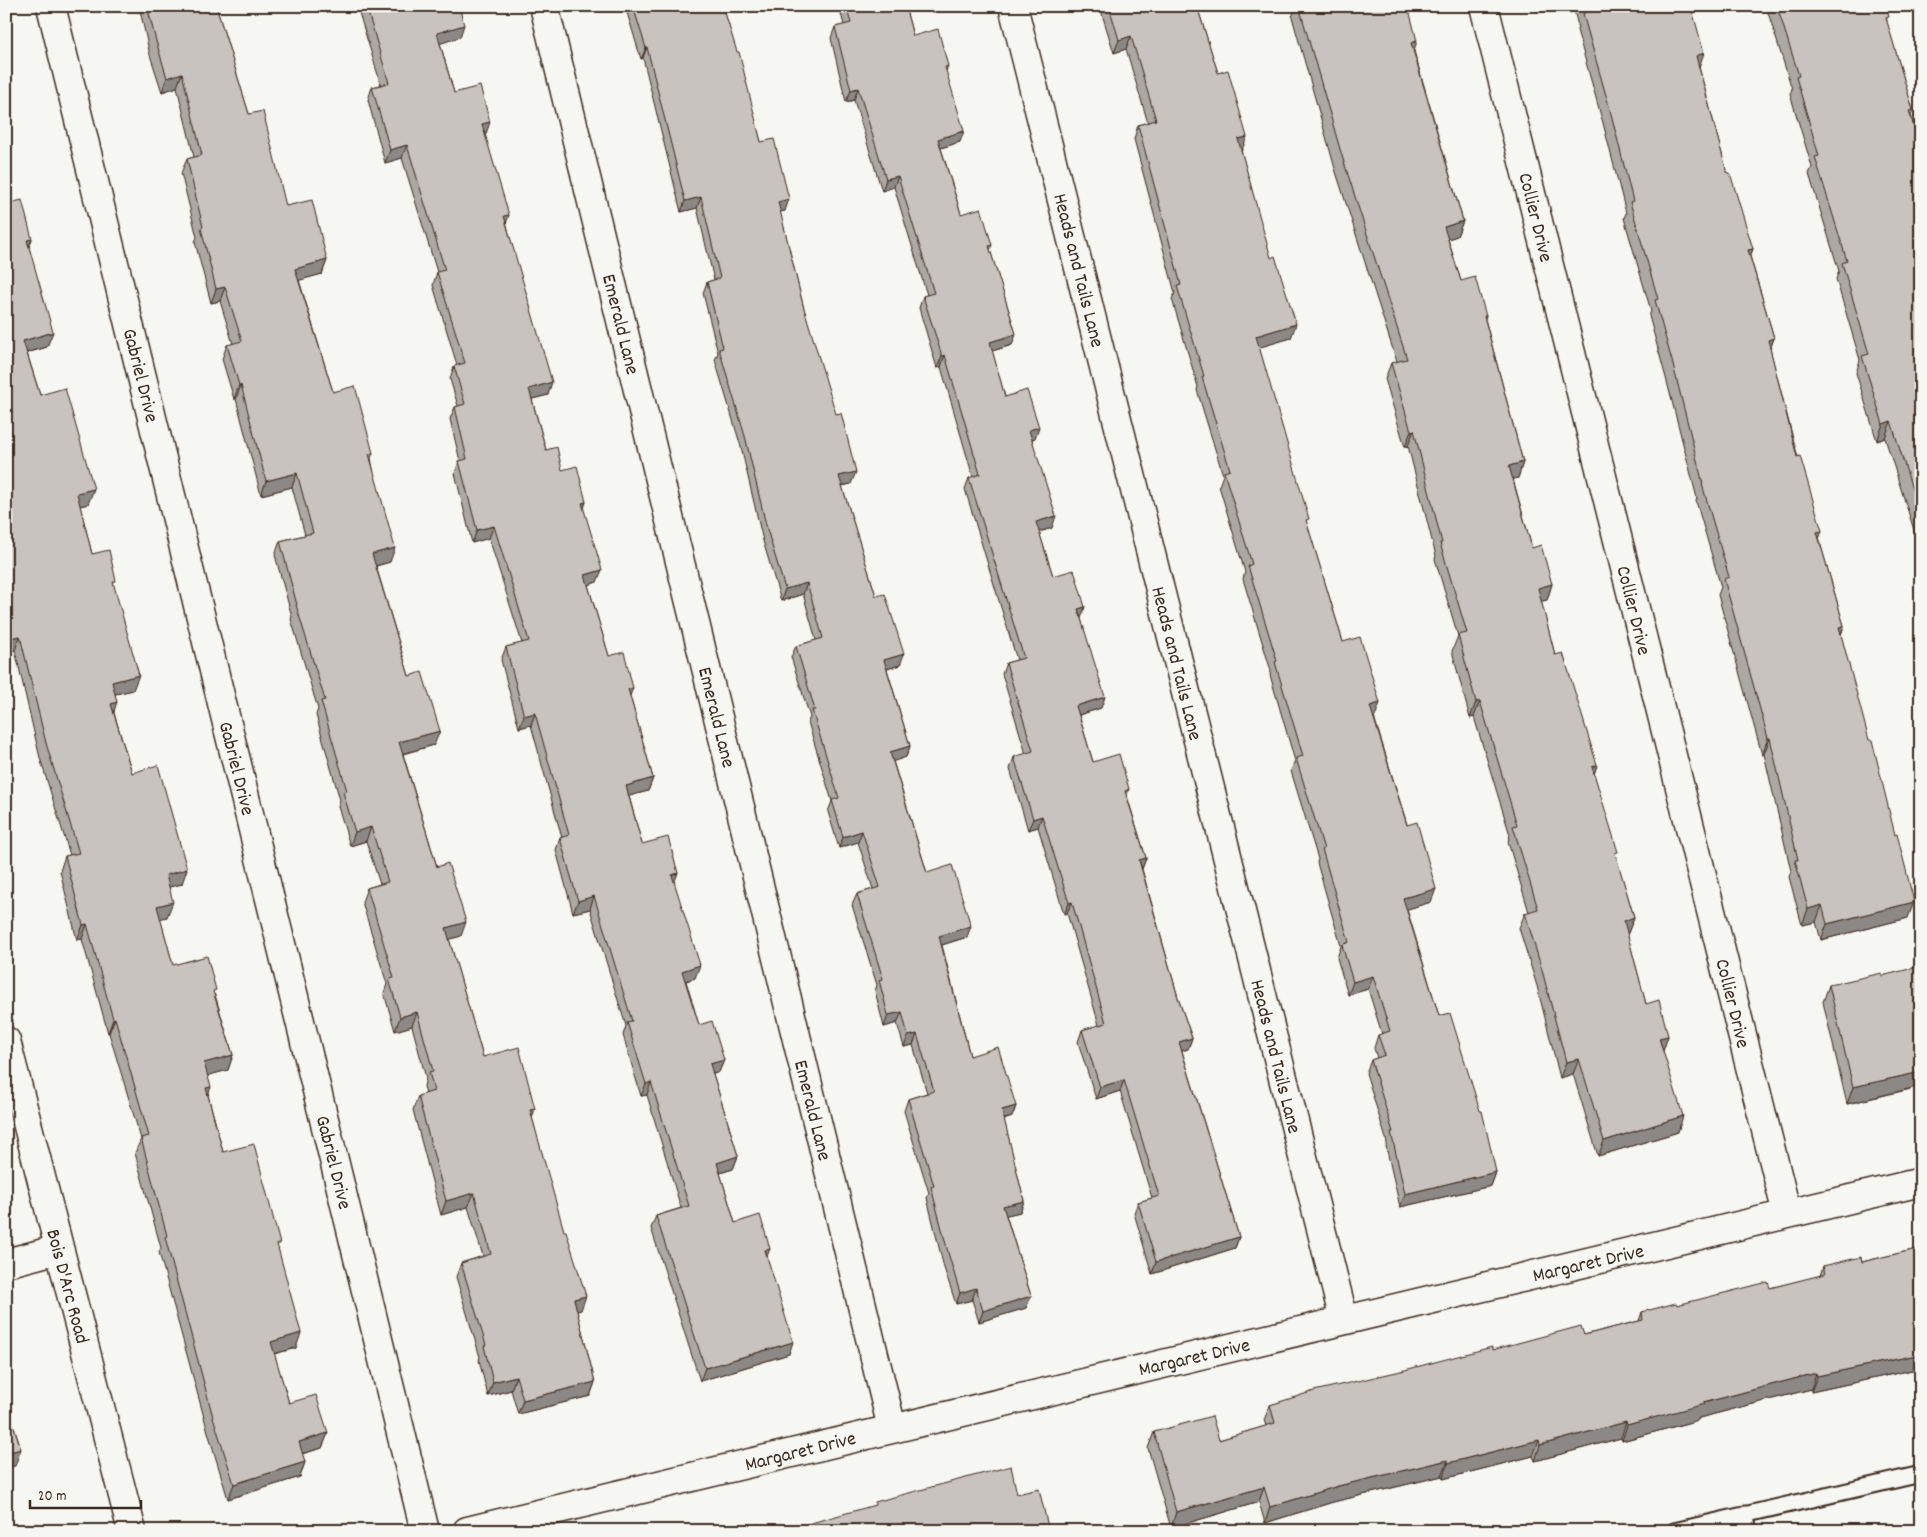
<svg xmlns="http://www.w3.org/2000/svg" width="1927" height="1537" font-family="Dekko,sans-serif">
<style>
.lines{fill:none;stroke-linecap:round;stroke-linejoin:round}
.service-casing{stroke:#3b2a1e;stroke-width:19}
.minor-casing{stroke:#3b2a1e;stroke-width:31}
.tertiary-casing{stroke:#3b2a1e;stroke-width:31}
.service{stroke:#f6f6f2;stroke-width:15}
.minor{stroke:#f6f6f2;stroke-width:28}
.tertiary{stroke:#f6f6f2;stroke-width:28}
.wall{fill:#aca8a3;stroke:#3b2a1e}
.shaded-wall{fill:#8c8885;stroke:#3b2a1e}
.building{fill:#c8c3be;stroke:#3b2a1e}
.labels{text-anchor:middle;stroke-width:4.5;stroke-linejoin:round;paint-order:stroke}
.street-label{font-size:20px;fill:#3b2a1e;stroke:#f6f6f2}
</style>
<rect width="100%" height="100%" fill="#f6f6f2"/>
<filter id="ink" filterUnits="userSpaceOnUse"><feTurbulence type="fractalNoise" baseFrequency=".02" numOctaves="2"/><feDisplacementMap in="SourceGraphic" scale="10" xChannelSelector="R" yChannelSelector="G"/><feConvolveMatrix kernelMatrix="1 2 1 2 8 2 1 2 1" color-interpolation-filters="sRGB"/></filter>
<g filter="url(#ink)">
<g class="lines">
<defs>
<path id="service" d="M 1745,1514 L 1749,1531
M 1674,1531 L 1921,1474"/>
<path id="minor" d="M 51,6 L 425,1531
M 544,6 L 892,1428
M 1013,6 L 1344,1320
M 1484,6 L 1787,1214
M 6,1263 L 59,1249
M 467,1531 L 1921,1182"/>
<path id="tertiary" d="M 6,1041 L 132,1531"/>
</defs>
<use href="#service" class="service-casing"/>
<use href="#minor" class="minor-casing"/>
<use href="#tertiary" class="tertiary-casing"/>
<use href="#service" class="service"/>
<use href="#minor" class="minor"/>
<use href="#tertiary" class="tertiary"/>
</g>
<path class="wall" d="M 139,6 L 216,6 L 249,114 L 286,206 L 327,260 L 322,274 L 299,280 L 333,392 L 373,453 L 371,458 L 390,562 L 376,566 L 409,676 L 434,745 L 403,754 L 437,867 L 461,936 L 449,939 L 483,1057 L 535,1109 L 532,1117 L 581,1310 L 577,1311 L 595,1382 L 590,1396 L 518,1414 L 511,1390 L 488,1396 L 479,1360 L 480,1357 L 456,1277 L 461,1263 L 483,1256 L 468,1207 L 441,1215 L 413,1110 L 418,1096 L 426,1094 L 424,1086 L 426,1078 L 412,1026 L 395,1031 L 384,993 L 387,984 L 362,902 L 367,888 L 380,884 L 366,841 L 350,846 L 338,806 L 340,800 L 316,715 L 318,709 L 291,619 L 292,617 L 275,555 L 280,541 L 305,535 L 292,487 L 261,495 L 236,399 L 234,399 L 222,359 L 227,345 L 233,344 L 220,301 L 211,303 L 195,242 L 197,237 L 181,173 L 187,159 L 194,157 L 177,87 L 162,92 L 150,55 Z
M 357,6 L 459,6 L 460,37 L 440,43 L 454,93 L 486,134 L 485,134 L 548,395 L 532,399 L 546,450 L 586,502 L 583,510 L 597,582 L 588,585 L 609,656 L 630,696 L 653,778 L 648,791 L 629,796 L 642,844 L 674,883 L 695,978 L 686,981 L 699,1025 L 724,1060 L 719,1072 L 713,1074 L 738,1156 L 733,1169 L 720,1173 L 735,1223 L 767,1256 L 789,1354 L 700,1381 L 651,1228 L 656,1216 L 681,1208 L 647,1095 L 641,1096 L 623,1035 L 626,1026 L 590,909 L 573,913 L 556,850 L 560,838 L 562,838 L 531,725 L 519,728 L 501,660 L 506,647 L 522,643 L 489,538 L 472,543 L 455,473 L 459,461 L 460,461 L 450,419 L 455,407 L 458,406 L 450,379 L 454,366 L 457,365 L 433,285 L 437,272 L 402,158 L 385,163 L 368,100 L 372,87 L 381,85 Z
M 625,6 L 723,6 L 761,142 L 785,211 L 780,212 L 803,305 L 851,484 L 842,486 L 876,596 L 900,665 L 887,669 L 910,746 L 906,757 L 893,761 L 927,873 L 967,937 L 942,945 L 970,1056 L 1016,1106 L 1012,1117 L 1004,1120 L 1024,1201 L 1020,1212 L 1006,1215 L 1031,1296 L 1026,1308 L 979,1322 L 972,1300 L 956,1304 L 944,1268 L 927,1198 L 929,1193 L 904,1111 L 908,1099 L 927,1093 L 913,1045 L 904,1047 L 897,1023 L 884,1027 L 875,991 L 877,985 L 852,905 L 857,894 L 873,889 L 858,842 L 839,848 L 828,812 L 832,801 L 808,722 L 810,717 L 791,657 L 796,646 L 816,640 L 803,594 L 781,601 L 763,541 L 741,447 L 715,360 L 718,353 L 703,293 L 707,282 L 714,280 L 697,208 L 681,212 L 643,58 L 641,59 Z
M 839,6 L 905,6 L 913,36 L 948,66 L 946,71 L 960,142 L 941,148 L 961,214 L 992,245 L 990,250 L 1016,334 L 1012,345 L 992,351 L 1005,397 L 1035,438 L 1032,439 L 1052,528 L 1039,532 L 1053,576 L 1081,618 L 1101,708 L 1079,715 L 1093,762 L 1127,796 L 1146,858 L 1142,869 L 1179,1001 L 1192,1038 L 1188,1049 L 1182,1051 L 1239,1237 L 1235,1248 L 1152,1274 L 1134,1213 L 1138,1202 L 1152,1198 L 1120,1091 L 1096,1099 L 1078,1042 L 1082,1030 L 1099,1025 L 1067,913 L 1064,914 L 1038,827 L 1028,830 L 1010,769 L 1014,757 L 1026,754 L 1002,674 L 1006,663 L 1017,660 L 965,489 L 969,478 L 973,477 L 941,367 L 937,368 L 919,308 L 923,296 L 927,295 L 894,187 L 882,191 L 854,100 L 846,102 L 831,38 L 835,27 L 844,25 Z
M 1104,6 L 1197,6 L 1242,150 L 1241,150 L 1291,338 L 1259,347 L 1307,524 L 1343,642 L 1375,717 L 1374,717 L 1431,902 L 1407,909 L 1439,1016 L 1496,1172 L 1491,1186 L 1400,1207 L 1386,1146 L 1387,1142 L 1366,1073 L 1371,1060 L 1377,1058 L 1374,1048 L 1378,1035 L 1382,1034 L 1368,989 L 1348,995 L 1337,958 L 1341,946 L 1317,863 L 1318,859 L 1291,771 L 1295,761 L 1270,675 L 1271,671 L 1243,579 L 1245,572 L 1219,486 L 1223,475 L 1197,390 L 1198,387 L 1172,299 L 1175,293 L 1134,139 L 1138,125 L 1148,123 L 1126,49 L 1114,53 L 1102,14 L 1104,8 Z
M 1296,6 L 1408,6 L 1414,51 L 1463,221 L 1457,236 L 1448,239 L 1461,281 L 1486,316 L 1485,319 L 1523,462 L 1518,478 L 1513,479 L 1532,548 L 1552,584 L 1547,600 L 1541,601 L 1555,655 L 1597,765 L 1594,774 L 1616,858 L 1634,917 L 1628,933 L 1627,933 L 1646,1004 L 1668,1036 L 1663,1050 L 1678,1132 L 1598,1156 L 1573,1074 L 1560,1078 L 1537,986 L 1519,928 L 1525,913 L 1529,912 L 1508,842 L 1510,835 L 1474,717 L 1470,718 L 1452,651 L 1458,636 L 1435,559 L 1436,556 L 1408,446 L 1405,447 L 1385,379 L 1391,363 L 1397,362 L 1336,172 L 1292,17 Z
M 1573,6 L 1691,6 L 1699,67 L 1727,173 L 1753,249 L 1750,256 L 1774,338 L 1770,349 L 1819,539 L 1844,626 L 1841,635 L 1908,918 L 1821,940 L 1816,922 L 1802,925 L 1789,877 L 1791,871 L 1764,754 L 1762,755 L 1718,595 L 1721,587 L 1696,501 L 1697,498 L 1666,378 L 1649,316 L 1651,311 L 1624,218 L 1626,213 L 1603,123 L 1577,30 L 1578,26 Z
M 1766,6 L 1886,6 L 1887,23 L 1913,110 L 1911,115 L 1921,149 L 1921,566 L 1916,552 L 1919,546 L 1885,438 L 1877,441 L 1856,373 L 1860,360 L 1836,279 L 1839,271 L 1809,174 L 1812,167 L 1790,94 L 1792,89 Z
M 6,204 L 32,239 L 29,247 L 47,347 L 27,353 L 40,395 L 88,504 L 80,506 L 92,554 L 114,587 L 133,690 L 115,694 L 114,713 L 132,773 L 182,884 L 169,887 L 167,917 L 160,918 L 173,965 L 215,995 L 233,1055 L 228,1070 L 208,1075 L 208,1095 L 223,1152 L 278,1249 L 296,1348 L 274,1354 L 289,1403 L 328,1433 L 322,1448 L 302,1454 L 305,1462 L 300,1477 L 228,1499 L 208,1432 L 159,1252 L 161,1248 L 135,1153 L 141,1139 L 109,1033 L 108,1033 L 82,939 L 77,940 L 60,871 L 65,856 L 70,855 L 40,758 L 15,650 L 6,652 Z
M 1829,985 L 1911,1089 L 1847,1104 L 1823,1002 Z
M 1921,1248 L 1921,1368 L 1811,1392 L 1811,1389 L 1699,1418 L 1698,1420 L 1622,1441 L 1621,1438 L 1535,1461 L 1533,1456 L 1443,1479 L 1442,1476 L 1333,1502 L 1265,1523 L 1259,1502 L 1171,1528 L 1148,1448 L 1154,1432 L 1219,1440 L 1266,1426 L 1264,1420 L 1270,1405 L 1492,1350 L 1584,1335 L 1639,1321 L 1642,1312 L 1770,1288 L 1820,1276 L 1823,1266 L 1862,1262 Z"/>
<path class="shaded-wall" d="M 464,25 L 460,37 L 433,46 L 437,33 Z
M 1131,36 L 1126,49 L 1114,53 L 1119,40 Z
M 1417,41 L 1412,57 L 1411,43 Z
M 647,47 L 643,58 L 641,59 L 646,48 Z
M 1704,53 L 1698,70 L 1696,56 Z
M 182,73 L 177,87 L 162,92 L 167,78 Z
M 858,88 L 854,100 L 846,102 L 851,90 Z
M 490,122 L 486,134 L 477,137 L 482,124 Z
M 964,131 L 960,142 L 934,150 L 938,139 Z
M 1247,137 L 1242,150 L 1234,153 L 1238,139 Z
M 407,145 L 402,158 L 385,163 L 390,150 Z
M 898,176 L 894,187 L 882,191 L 886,179 Z
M 701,197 L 697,208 L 681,212 L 685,201 Z
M 789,199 L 785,211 L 774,213 L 778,202 Z
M 509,215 L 505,227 L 504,216 Z
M 1463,221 L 1457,236 L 1439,242 L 1444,227 Z
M 32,239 L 26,253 L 27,240 Z
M 1753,249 L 1747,265 L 1748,250 Z
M 327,260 L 322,274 L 290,283 L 295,269 Z
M 225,287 L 220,301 L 211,303 L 216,289 Z
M 1296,324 L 1291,338 L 1251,350 L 1256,336 Z
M 53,332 L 47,347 L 18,355 L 23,341 Z
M 1016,334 L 1012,345 L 985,353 L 990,342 Z
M 1774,338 L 1768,355 L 1768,340 Z
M 945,355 L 941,367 L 937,368 L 942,356 Z
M 552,382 L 548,395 L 524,401 L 529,389 Z
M 239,385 L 241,385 L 236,399 L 234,399 Z
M 1891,421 L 1885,438 L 1877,441 L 1883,424 Z
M 1039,427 L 1035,438 L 1025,441 L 1029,430 Z
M 1414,430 L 1408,446 L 1405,447 L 1411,431 Z
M 1523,462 L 1518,478 L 1503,482 L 1509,466 Z
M 856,472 L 851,484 L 835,487 L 839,476 Z
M 297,473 L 292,487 L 261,495 L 266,481 Z
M 94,489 L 88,504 L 72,508 L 77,493 Z
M 586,502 L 582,514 L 582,503 Z
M 1056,516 L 1052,528 L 1032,534 L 1036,522 Z
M 494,526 L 489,538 L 472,543 L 477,530 Z
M 1822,531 L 1816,547 L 1817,532 Z
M 395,548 L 390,562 L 367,568 L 372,554 Z
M 602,570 L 597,582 L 580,588 L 585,575 Z
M 807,583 L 803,594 L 781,601 L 785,589 Z
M 1552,584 L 1547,600 L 1532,604 L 1538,588 Z
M 1085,607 L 1081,618 L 1078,609 Z
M 1844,626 L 1838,642 L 1839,627 Z
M 20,636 L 15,650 L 6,652 L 6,650 L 10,638 Z
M 904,654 L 900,665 L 880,671 L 884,660 Z
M 139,675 L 133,690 L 107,696 L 112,682 Z
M 633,688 L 628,701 L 628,689 Z
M 1105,697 L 1101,708 L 1072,717 L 1076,706 Z
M 1480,701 L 1474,717 L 1470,718 L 1476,702 Z
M 117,702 L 112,717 L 111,704 Z
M 1380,703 L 1375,717 L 1365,720 L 1370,706 Z
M 535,713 L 531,725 L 519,728 L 524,716 Z
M 440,731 L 434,745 L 394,756 L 399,742 Z
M 1768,738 L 1770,738 L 1764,754 L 1762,755 Z
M 910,746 L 906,757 L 886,764 L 890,752 Z
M 1597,765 L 1592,781 L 1592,767 Z
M 653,778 L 648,791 L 621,798 L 626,786 Z
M 1129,789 L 1125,801 L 1125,791 Z
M 1042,816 L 1038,827 L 1028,830 L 1033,819 Z
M 371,827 L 366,841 L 350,846 L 355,832 Z
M 862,831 L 858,842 L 839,848 L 843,837 Z
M 1146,858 L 1142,869 L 1139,860 Z
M 187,869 L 182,884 L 160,889 L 166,875 Z
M 678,873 L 673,886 L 672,875 Z
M 1436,889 L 1431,902 L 1398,912 L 1403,898 Z
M 594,896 L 590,909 L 573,913 L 578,901 Z
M 173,902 L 167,917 L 151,921 L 157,906 Z
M 1072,902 L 1067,913 L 1064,914 L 1069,903 Z
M 1914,902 L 1908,918 L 1821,940 L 1827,924 Z
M 1822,905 L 1816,922 L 1802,925 L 1808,909 Z
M 1634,917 L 1628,933 L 1618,936 L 1624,921 Z
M 466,922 L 461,936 L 441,942 L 446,928 Z
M 87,924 L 82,939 L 77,940 L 83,925 Z
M 971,926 L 967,937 L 935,947 L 939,936 Z
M 700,965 L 695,978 L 678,983 L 682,971 Z
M 1373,976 L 1368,989 L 1348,995 L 1353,982 Z
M 417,1012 L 412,1026 L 395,1031 L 400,1017 Z
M 902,1012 L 897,1023 L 884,1027 L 888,1015 Z
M 115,1018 L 109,1033 L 108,1033 L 113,1019 Z
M 917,1034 L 913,1045 L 904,1047 L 908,1036 Z
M 1668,1036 L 1663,1051 L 1659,1038 Z
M 1192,1038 L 1188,1049 L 1175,1053 L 1179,1042 Z
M 233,1055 L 228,1070 L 199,1078 L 204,1063 Z
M 1579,1059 L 1573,1074 L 1560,1078 L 1566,1062 Z
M 724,1060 L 719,1072 L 705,1077 L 710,1064 Z
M 1921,1072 L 1921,1086 L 1847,1104 L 1853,1087 Z
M 1124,1080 L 1120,1091 L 1096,1099 L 1100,1087 Z
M 651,1082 L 647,1095 L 641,1096 L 646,1084 Z
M 211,1087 L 206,1101 L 206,1088 Z
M 1016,1106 L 1012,1117 L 998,1121 L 1002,1110 Z
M 535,1109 L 530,1123 L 530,1110 Z
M 1683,1116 L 1678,1132 L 1598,1156 L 1604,1141 Z
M 738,1156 L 733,1169 L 712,1175 L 717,1163 Z
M 1496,1172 L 1491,1186 L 1400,1207 L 1405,1194 Z
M 474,1193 L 468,1207 L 441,1215 L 446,1201 Z
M 1024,1201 L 1020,1212 L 999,1217 L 1003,1206 Z
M 1239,1237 L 1235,1248 L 1152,1274 L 1156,1262 Z
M 770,1249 L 765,1261 L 765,1250 Z
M 976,1288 L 972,1300 L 956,1304 L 960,1293 Z
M 586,1296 L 581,1310 L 569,1313 L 574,1299 Z
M 1031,1296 L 1026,1308 L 979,1322 L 983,1311 Z
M 301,1333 L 296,1348 L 265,1356 L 271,1342 Z
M 793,1342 L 789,1354 L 700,1381 L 705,1368 Z
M 1921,1354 L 1921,1368 L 1811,1392 L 1817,1376 Z
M 1816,1373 L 1811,1389 L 1699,1418 L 1698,1420 L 1622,1441 L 1627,1425 L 1703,1403 Z
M 516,1376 L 511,1390 L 488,1396 L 493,1382 Z
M 595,1382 L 590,1396 L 518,1414 L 523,1400 Z
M 1626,1422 L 1621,1438 L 1535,1461 L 1540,1445 Z
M 328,1433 L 322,1448 L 293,1456 L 299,1442 Z
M 1539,1440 L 1533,1456 L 1443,1479 L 1448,1463 Z
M 21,1449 L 15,1466 L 6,1468 L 6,1453 Z
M 1448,1460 L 1442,1476 L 1333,1502 L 1265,1523 L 1270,1507 L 1338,1486 Z
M 305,1462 L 300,1477 L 228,1499 L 234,1484 Z
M 1264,1487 L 1259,1502 L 1171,1528 L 1176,1512 Z"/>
<path class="building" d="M 147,6 L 216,6 L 249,114 L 263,111 L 286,206 L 312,200 L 327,260 L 295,269 L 333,392 L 355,386 L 373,453 L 369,454 L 395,548 L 372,554 L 409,676 L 422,672 L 440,731 L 399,742 L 437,867 L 448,863 L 466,922 L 446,928 L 483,1057 L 519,1047 L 535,1109 L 530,1110 L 564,1231 L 566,1231 L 586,1296 L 574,1299 L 595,1382 L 523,1400 L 516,1376 L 493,1382 L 484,1346 L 486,1345 L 461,1263 L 491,1254 L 474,1193 L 446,1201 L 418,1096 L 434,1091 L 429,1072 L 433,1071 L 417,1012 L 400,1017 L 389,979 L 394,978 L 367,888 L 388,882 L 371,827 L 355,832 L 343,792 L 347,791 L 321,701 L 325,700 L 296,605 L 297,605 L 280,541 L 313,533 L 297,473 L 266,481 L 241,385 L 239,385 L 227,345 L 242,341 L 225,287 L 216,289 L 201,228 L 203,227 L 187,159 L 202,155 L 182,73 L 167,78 L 156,41 Z
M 366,6 L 459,6 L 464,25 L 437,33 L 454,93 L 480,86 L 490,122 L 482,124 L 509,215 L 504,216 L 552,382 L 529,389 L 546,450 L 557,447 L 562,470 L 577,466 L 586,502 L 582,503 L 602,570 L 585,575 L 609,656 L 624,652 L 633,688 L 628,689 L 653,778 L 626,786 L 642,844 L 668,837 L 678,873 L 672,875 L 700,965 L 682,971 L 699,1025 L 712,1021 L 724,1060 L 710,1064 L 738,1156 L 717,1163 L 735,1223 L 760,1215 L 770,1249 L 765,1250 L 793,1342 L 705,1368 L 656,1216 L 689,1206 L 651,1082 L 646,1084 L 627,1022 L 632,1021 L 594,896 L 578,901 L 560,838 L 569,835 L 535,713 L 524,716 L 506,647 L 529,641 L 494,526 L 477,530 L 459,461 L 467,459 L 455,407 L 465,404 L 454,366 L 465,363 L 437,272 L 445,270 L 407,145 L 390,150 L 372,87 L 389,83 Z
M 633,6 L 723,6 L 737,52 L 739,52 L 761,142 L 774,139 L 789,199 L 778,202 L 803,305 L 836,414 L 841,413 L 856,472 L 839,476 L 876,596 L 885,594 L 904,654 L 884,660 L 910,746 L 890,752 L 927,873 L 952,865 L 971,926 L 939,936 L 970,1056 L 998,1047 L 1016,1106 L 1002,1110 L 1024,1201 L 1003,1206 L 1031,1296 L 983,1311 L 976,1288 L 960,1293 L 949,1256 L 931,1187 L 934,1186 L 908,1099 L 934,1091 L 917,1034 L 908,1036 L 902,1012 L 888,1015 L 879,980 L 883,979 L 857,894 L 880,887 L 862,831 L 843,837 L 832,800 L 839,798 L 812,710 L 815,710 L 796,646 L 823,638 L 807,583 L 785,589 L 767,529 L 745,436 L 719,349 L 723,348 L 707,282 L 720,278 L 701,197 L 685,201 L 647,47 L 646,48 Z
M 846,6 L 905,6 L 913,36 L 938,29 L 948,66 L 945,67 L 964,131 L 938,139 L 961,214 L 981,208 L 992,245 L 989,246 L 1016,334 L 990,342 L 1005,397 L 1027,390 L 1039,427 L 1029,430 L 1056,516 L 1036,522 L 1053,576 L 1074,570 L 1085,607 L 1078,609 L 1105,697 L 1076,706 L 1093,762 L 1119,754 L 1129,789 L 1125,791 L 1146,858 L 1139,860 L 1179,1001 L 1192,1038 L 1179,1042 L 1239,1237 L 1156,1262 L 1138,1202 L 1159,1196 L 1124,1080 L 1100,1087 L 1082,1030 L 1106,1023 L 1072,902 L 1069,903 L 1042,816 L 1033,819 L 1014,757 L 1033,751 L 1006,663 L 1024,658 L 969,478 L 980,474 L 945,355 L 942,356 L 923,296 L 934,293 L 898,176 L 886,179 L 858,88 L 851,90 L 835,27 L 851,23 Z
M 1109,6 L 1197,6 L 1218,73 L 1228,70 L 1247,137 L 1238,139 L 1271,258 L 1275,256 L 1296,324 L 1256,336 L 1309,519 L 1306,520 L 1343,642 L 1360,637 L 1380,703 L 1370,706 L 1407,825 L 1417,822 L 1436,889 L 1403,898 L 1439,1016 L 1450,1013 L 1480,1111 L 1482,1111 L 1496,1172 L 1405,1194 L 1391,1132 L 1393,1132 L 1371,1060 L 1385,1055 L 1378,1035 L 1390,1031 L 1373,976 L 1353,982 L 1342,945 L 1349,942 L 1322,849 L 1324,849 L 1296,758 L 1303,756 L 1275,662 L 1277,661 L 1248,566 L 1252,564 L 1224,472 L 1230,470 L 1202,377 L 1204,376 L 1177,286 L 1181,285 L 1138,125 L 1156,120 L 1131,36 L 1119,40 Z
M 1299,6 L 1408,6 L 1417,41 L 1411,43 L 1463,221 L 1444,227 L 1461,281 L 1475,277 L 1486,316 L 1484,316 L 1523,462 L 1509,466 L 1532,548 L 1541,545 L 1552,584 L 1538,588 L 1555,655 L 1563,653 L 1597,765 L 1592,767 L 1618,852 L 1615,853 L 1634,917 L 1624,921 L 1646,1004 L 1659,1000 L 1668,1036 L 1659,1038 L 1683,1116 L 1604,1141 L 1579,1059 L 1566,1062 L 1542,970 L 1525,913 L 1538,909 L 1513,826 L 1517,825 L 1480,701 L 1476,702 L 1458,635 L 1467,633 L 1440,543 L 1442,543 L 1414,430 L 1411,431 L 1391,363 L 1407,359 L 1342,156 Z
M 1583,6 L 1691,6 L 1704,53 L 1696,56 L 1727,173 L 1730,173 L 1753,249 L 1748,250 L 1774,338 L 1768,340 L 1797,457 L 1800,456 L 1822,531 L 1817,532 L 1844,626 L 1839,627 L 1869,740 L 1872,740 L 1895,835 L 1897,834 L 1914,902 L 1827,924 L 1822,905 L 1808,909 L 1795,860 L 1798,860 L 1770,738 L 1768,738 L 1724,579 L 1729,577 L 1702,484 L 1703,484 L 1672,361 L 1655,300 L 1658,299 L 1630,202 L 1633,201 L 1609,106 L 1583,14 L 1585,13 Z
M 1777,6 L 1886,6 L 1889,17 L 1886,18 L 1913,110 L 1909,111 L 1921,149 L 1921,518 L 1891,421 L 1883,424 L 1862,356 L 1869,354 L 1842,263 L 1847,261 L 1815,157 L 1819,156 L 1796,77 L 1799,76 Z
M 22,200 L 32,239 L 27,240 L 53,332 L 23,341 L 40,395 L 65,388 L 94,489 L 77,493 L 92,554 L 109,550 L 116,581 L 113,582 L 139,675 L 112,682 L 117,702 L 111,704 L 132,773 L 158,765 L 187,869 L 166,875 L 173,902 L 157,906 L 173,965 L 207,956 L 216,990 L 213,991 L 233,1055 L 204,1063 L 211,1087 L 206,1088 L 223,1152 L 254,1144 L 280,1244 L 277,1244 L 301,1333 L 271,1342 L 289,1403 L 316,1395 L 328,1433 L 299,1442 L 305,1462 L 234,1484 L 213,1417 L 165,1237 L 167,1236 L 141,1138 L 149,1136 L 115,1018 L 113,1019 L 87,924 L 83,925 L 65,856 L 79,853 L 46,743 L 20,636 L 10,638 L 6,621 L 6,204 Z
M 1921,966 L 1921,1072 L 1853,1087 L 1829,985 L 1882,973 L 1882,976 Z
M 1921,1248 L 1921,1354 L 1817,1376 L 1816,1373 L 1703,1403 L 1704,1404 L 1627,1425 L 1626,1422 L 1540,1445 L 1539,1440 L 1448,1463 L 1448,1460 L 1338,1486 L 1270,1507 L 1264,1487 L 1176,1512 L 1154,1432 L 1212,1416 L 1219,1440 L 1275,1423 L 1270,1405 L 1314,1391 L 1401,1371 L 1492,1347 L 1492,1350 L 1581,1326 L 1584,1335 L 1643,1320 L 1642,1312 L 1676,1303 L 1677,1305 L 1768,1282 L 1770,1288 L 1825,1274 L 1823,1266 L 1861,1257 L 1862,1262 Z
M 6,1402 L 21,1449 L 6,1453 Z
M 1011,1466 L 1017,1494 L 1039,1489 L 1049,1531 L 783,1531 L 875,1505 L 875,1502 Z
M 758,1524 L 760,1531 L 735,1531 Z
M 321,1526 L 326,1531 L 316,1531 Z
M 1806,1526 L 1807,1531 L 1784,1531 Z"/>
</g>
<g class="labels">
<g class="street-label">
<text transform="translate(1537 217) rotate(76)" y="7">Collier Drive</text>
<text transform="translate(1080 270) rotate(76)" y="7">Heads and Tails Lane</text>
<text transform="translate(622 324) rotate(76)" y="7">Emerald Lane</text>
<text transform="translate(142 375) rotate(76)" y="7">Gabriel Drive</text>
<text transform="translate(1635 610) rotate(76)" y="7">Collier Drive</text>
<text transform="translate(1178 663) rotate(76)" y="7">Heads and Tails Lane</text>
<text transform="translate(718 717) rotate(76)" y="7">Emerald Lane</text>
<text transform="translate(238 768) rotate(76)" y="7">Gabriel Drive</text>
<text transform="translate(1734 1003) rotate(76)" y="7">Collier Drive</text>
<text transform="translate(1277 1056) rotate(76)" y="7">Heads and Tails Lane</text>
<text transform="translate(814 1110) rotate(76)" y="7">Emerald Lane</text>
<text transform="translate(335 1162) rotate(76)" y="7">Gabriel Drive</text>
<text transform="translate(1588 1262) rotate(-13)" y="7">Margaret Drive</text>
<text transform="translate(69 1286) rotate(75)" y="7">Bois D'Arc Road</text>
<text transform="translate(1194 1356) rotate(-13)" y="7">Margaret Drive</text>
<text transform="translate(800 1450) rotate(-14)" y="7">Margaret Drive</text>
</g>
</g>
<rect width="1927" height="1537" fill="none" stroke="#f6f6f2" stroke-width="25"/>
<rect x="12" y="12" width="1902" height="1512" fill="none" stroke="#3b2a1e" stroke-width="2" filter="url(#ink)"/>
<path d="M30 1500v8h111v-8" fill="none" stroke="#3b2a1e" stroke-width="2.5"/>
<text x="38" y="1500" font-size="15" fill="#3b2a1e" stroke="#f6f6f2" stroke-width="4" paint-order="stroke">20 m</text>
</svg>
